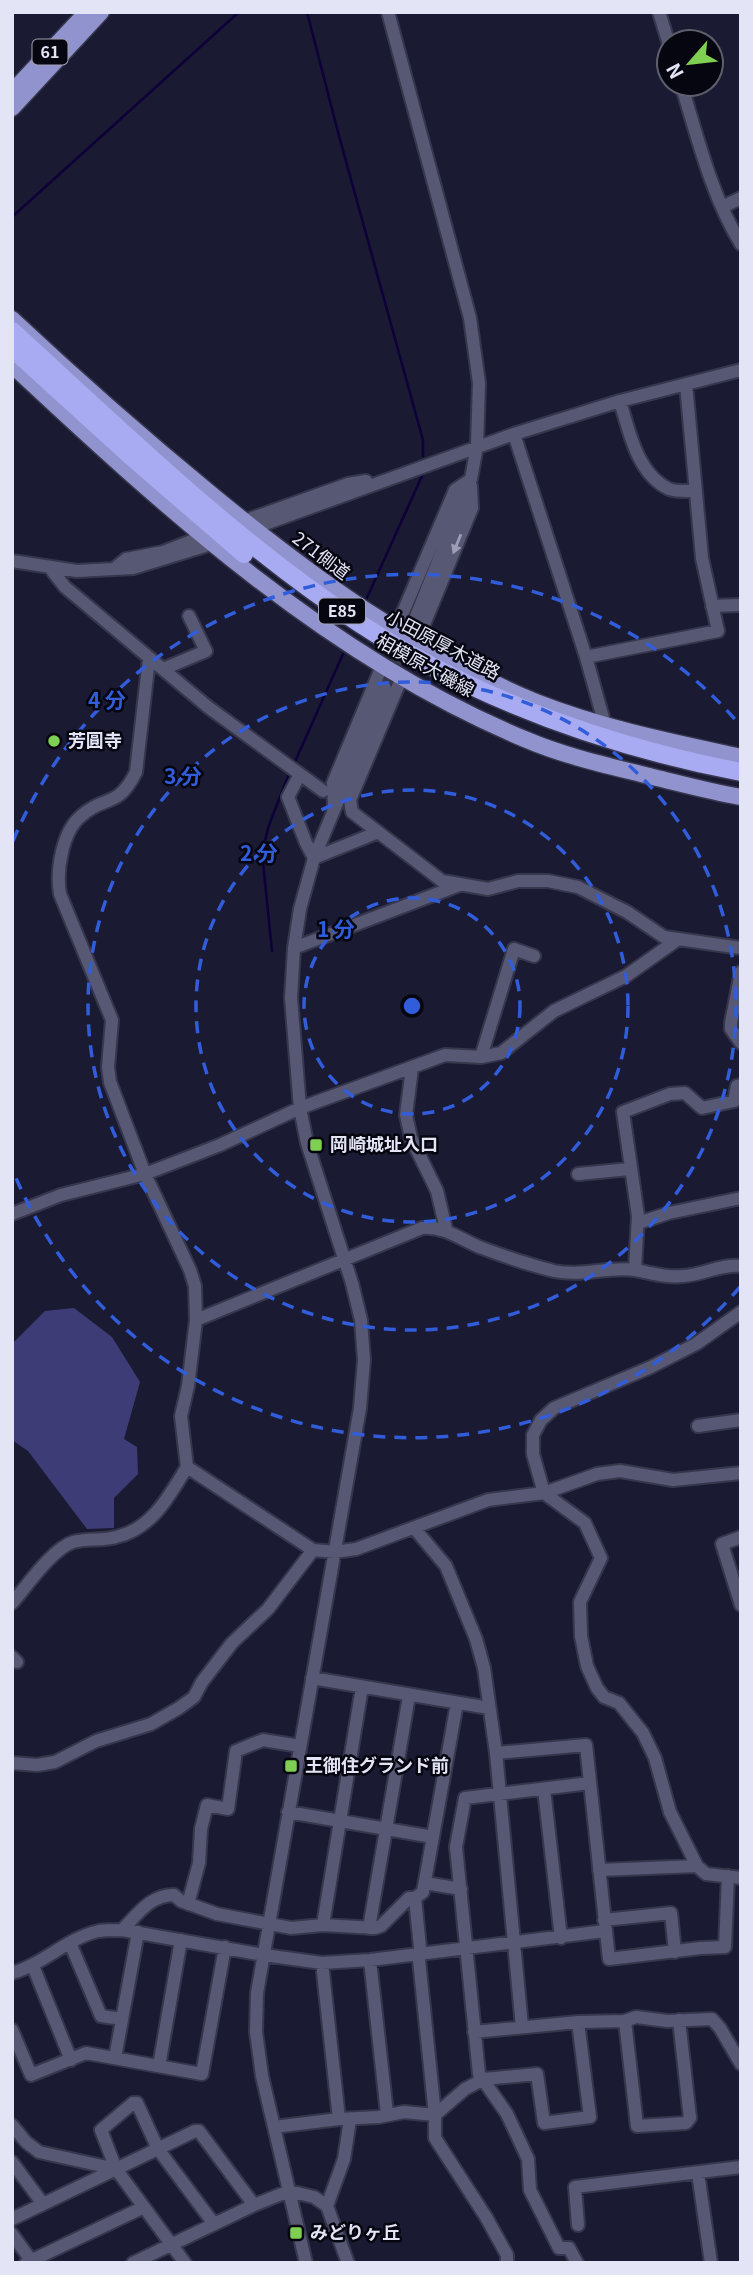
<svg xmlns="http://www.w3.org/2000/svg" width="753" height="2275" font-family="Georgia,'Noto Sans JP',serif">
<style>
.green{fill:#3e3c76}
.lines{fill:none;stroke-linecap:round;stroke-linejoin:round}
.stream{stroke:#0e0038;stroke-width:2.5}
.minor-tunnel{stroke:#38384f;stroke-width:12;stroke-dasharray:12 6;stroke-linecap:butt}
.minor-casing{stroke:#36364d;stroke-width:16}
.major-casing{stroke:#36364d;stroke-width:19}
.highway-casing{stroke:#36364d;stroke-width:21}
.minor{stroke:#575874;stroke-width:12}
.major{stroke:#9193ce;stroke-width:16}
.highway{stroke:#a8aaf2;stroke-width:18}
.oneway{fill:#9d9eb5}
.ring{fill:none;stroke:#315ddb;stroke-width:3.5;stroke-dasharray:12 9}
.poi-dot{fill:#7fd052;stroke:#060610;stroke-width:2.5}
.labels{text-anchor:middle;stroke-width:5;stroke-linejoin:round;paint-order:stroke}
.shield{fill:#060610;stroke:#a1a2b1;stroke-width:2}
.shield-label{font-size:16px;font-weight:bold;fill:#e3e5f6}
.street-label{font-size:18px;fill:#e3e5f6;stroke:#060610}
.poi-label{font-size:18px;font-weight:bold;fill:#e3e5f6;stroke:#060610;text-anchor:start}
.centre{fill:#315ddb;stroke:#060610;stroke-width:3.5}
.ring-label{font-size:21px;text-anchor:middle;font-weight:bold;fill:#315ddb;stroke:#060610;stroke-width:5;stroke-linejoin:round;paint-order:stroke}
</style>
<rect width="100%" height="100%" fill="#1a1a32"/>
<path class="green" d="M 74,1308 L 112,1337 L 140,1382 L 124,1439 L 137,1447 L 138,1474 L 114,1498 L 114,1528 L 87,1529 L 28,1451 L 12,1440 L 12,1344 L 45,1311 Z"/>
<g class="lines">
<path class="stream" d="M 307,12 L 339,136 L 423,440 L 423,456
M 12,217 L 239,12
M 365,602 L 422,476
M 294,764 L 343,654
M 272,951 L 262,852 L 269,825 L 289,774"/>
<path class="minor-tunnel" d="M 385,688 L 404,643"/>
<defs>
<path id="minor" d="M 388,12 L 470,318 L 479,383 L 477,446 L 471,479 L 413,624
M 659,12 L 669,44
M 681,84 C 698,138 711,195 741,244
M 722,207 L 741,198
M 620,401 C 629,431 637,474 669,489 C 677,492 688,491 696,491
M 514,434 L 586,657 L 605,725
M 244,521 L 348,484 L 366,481
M 262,525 L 514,434 L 620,401 L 741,370
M 12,561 L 77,571 L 133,568 L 205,546
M 50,568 L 65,587 L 208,707 L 323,791
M 114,569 L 126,559 L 163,552 L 204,536
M 712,606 L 741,605
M 395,631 L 455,490 L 470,480
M 416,644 L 472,508 L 471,486
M 586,657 L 718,631 L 702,558 L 686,384
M 149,659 L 136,772 C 117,810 105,794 81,816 C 62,832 56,871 60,894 L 112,1020 L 108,1067 L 110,1082 L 145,1174 L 190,1270 L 195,1286 L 196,1320 L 188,1386 L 181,1416 L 187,1467 L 313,1550 L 335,1552 L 356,1549 L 488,1500 L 544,1493 L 597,1474 L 620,1471 L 673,1480 L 741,1473
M 163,669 L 206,651 L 189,616
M 402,677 L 350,800 L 352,812 L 442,881 L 488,889 L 518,881 L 548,881 L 578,887 L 627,912 L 664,937 L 741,948
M 300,774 L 288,797 L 306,843 L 314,858 L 376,833
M 334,806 L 333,783 L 382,666
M 294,948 L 457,886
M 741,972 L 731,1023 L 731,1029 L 741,1043
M 481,1057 L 514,949 L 534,956
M 412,1068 L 406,1115 L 411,1138 L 437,1191 L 446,1229
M 578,1174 L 630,1169
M 12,1214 L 61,1195 L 145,1174 L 220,1145 L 300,1108 L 445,1055 L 481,1057 L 501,1053 L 554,1011 L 626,976 L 677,940
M 638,1223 L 669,1213 L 741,1198
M 635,1270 L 638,1216 L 623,1112 L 670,1094 L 685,1093 L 702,1108 L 734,1101 L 737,1086 L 741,1085
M 741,1312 L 696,1344 L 651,1367 L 554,1408 L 541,1420 L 533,1435 L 533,1454 L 544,1493 L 585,1523 L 601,1558 L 580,1602 L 581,1636 L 587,1666 L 597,1688 L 604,1697 L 619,1703 L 643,1733 L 655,1758 L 670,1812 L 697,1866 L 706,1874 L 741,1878
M 196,1320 L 422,1228 C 446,1226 461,1240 482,1248 C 506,1257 530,1265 554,1271 C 581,1277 608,1266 635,1270 C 652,1273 666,1278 683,1276 C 703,1275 720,1264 741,1266
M 698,1426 L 741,1420
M 415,1529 L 446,1566 L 476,1639 L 484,1668 L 496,1753 L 522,2027
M 741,1537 L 722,1544 L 741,1605
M 12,1603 C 27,1586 52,1549 73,1542 C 87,1538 103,1541 116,1537 C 152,1529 169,1496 187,1467
M 12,1657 L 17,1662
M 312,1678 L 489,1708
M 496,1753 L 586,1745 L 609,1959 L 701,1948 L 725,1947 L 728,1876
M 12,1763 L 37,1765 L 55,1762 L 96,1741 L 151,1724 L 179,1708 L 194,1697 L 202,1682 L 232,1643 L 268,1609 L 313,1550
M 544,1789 L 561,1938
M 288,1812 L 433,1837
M 599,1870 L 697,1866
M 425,1883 L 461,1889
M 415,1898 L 420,1948 L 419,1960 L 435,2115 L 435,2138 L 486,2217 L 507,2255 L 507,2263
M 188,1904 L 199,1863 L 201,1829 L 207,1805 L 228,1809 L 236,1751 L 263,1740 L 300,1746
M 604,1920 L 671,1913 L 675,1952
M 323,1925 L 362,1687
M 369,1928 L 409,1696
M 122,1930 C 138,1914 150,1895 174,1895 L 181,1901 L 217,1914 L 291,1928 L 323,1925 L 375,1928 L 381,1926 L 409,1898 L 415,1898 L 423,1892 L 457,1703
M 70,1943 L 101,2016 L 122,2019
M 370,1960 L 387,2114
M 322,1963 L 339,2119
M 33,1966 L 71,2060
M 12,1973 C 44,1964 67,1938 99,1931 C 106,1930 114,1930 122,1930 L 264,1955 L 322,1963 L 370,1960 L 605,1931
M 625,2021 L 637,2126 L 686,2123 L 690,2118 L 679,2020
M 12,2030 L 31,2075 L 86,2053 L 202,2074 L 225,1947
M 474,2032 L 578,2022 L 625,2021 L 636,2017 L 667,2021 L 712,2019 L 720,2028 L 741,2064
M 115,2058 L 138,1932
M 159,2066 L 181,1940
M 12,2125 L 26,2142 L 39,2152 L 116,2169
M 274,2127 L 339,2119 L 379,2117 L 404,2112 L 435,2115 L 465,2089 L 484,2079 L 537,2074 L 544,2123 L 590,2117 L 578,2022
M 12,2162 L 43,2204
M 698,2173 L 711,2263
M 327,2206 L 344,2159 L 350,2120
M 12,2219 L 195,2131 L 199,2131 L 254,2205
M 578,2225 L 575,2187 L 741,2167
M 12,2234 L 33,2263
M 26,2263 L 144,2207
M 133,2263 L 254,2205 L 289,2191 L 314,2197 L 327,2206 L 348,2263
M 185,2263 L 116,2169 L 101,2130 L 133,2103 L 137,2103 L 158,2149 L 214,2224
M 306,2263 L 262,2076 L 256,2032 L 257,1993 L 360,1408 L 364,1360 L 361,1320 L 352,1283 L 307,1143 L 300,1108 L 291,998 L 294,948 L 300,909 L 314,858 L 385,688
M 577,2263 L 569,2248 L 559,2248 L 530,2190 L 528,2159 L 507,2114 L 479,2074 L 456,1847 L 465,1798 L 590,1783"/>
<path id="major" d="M 12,92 L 87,12
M 12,108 L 101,12
M 12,319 C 77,380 143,438 211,494 C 313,578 414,651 536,702 C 602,728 672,742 741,757
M 12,365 C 165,508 330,659 527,740 C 567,757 610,766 653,777 C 682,784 711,792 741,797"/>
<path id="highway" d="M 12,331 C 124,433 233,540 359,623 C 475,699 606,746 741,772
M 12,348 L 134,459 L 244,554"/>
</defs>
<use href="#minor" class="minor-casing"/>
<use href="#major" class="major-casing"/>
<use href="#highway" class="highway-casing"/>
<use href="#minor" class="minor"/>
<use href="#major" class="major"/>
<use href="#highway" class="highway"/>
</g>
<defs><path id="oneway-solid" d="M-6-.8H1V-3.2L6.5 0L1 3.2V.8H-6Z" transform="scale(1.75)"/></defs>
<use class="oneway" href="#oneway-solid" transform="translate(457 544) rotate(112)"/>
<g class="ring">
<circle cx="412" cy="1006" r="108"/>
<circle cx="412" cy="1006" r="216"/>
<circle cx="412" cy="1006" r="324"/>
<path d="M740 1287A432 432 0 0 1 13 1171M13 841A432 432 0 0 1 740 725"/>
</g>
<g class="poi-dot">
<circle cx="54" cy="741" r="7"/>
<rect x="309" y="1138" width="14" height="14" rx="3.5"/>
<rect x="284" y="1759" width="14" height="14" rx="3.5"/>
<rect x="289" y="2226" width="14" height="14" rx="3.5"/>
</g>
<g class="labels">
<g class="shield">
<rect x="32.5" y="39.5" width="35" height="25" rx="5"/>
<rect x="319" y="598.5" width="46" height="25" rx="5"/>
</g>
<g class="shield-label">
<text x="50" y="58">61</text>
<text x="342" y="617">E85</text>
</g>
<g class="street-label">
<text transform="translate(321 556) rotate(37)" y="6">271側道</text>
<text transform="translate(443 645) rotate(28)" y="6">小田原厚木道路</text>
<text transform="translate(425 666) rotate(29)" y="6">相模原大磯線</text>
</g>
<g class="poi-label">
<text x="68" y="747">芳圓寺</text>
<text x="330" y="1151">岡崎城址入口</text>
<text x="305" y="1772">王御住グランド前</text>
<text x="310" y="2239">みどりヶ丘</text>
</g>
</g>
<circle cx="412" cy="1006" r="10" class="centre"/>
<g class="ring-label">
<text x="107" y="708">4 分</text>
<text x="183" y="784">3 分</text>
<text x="259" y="861">2 分</text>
<text x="336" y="937">1 分</text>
</g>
<rect width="753" height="2275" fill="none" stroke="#e3e5f6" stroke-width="28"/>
<g transform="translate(690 63) rotate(242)"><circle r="33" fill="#060610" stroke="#5e5f6c" stroke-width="2"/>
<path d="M0-5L12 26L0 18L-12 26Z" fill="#7fd052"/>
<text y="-10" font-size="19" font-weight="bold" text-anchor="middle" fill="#e3e5f6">N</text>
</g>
</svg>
